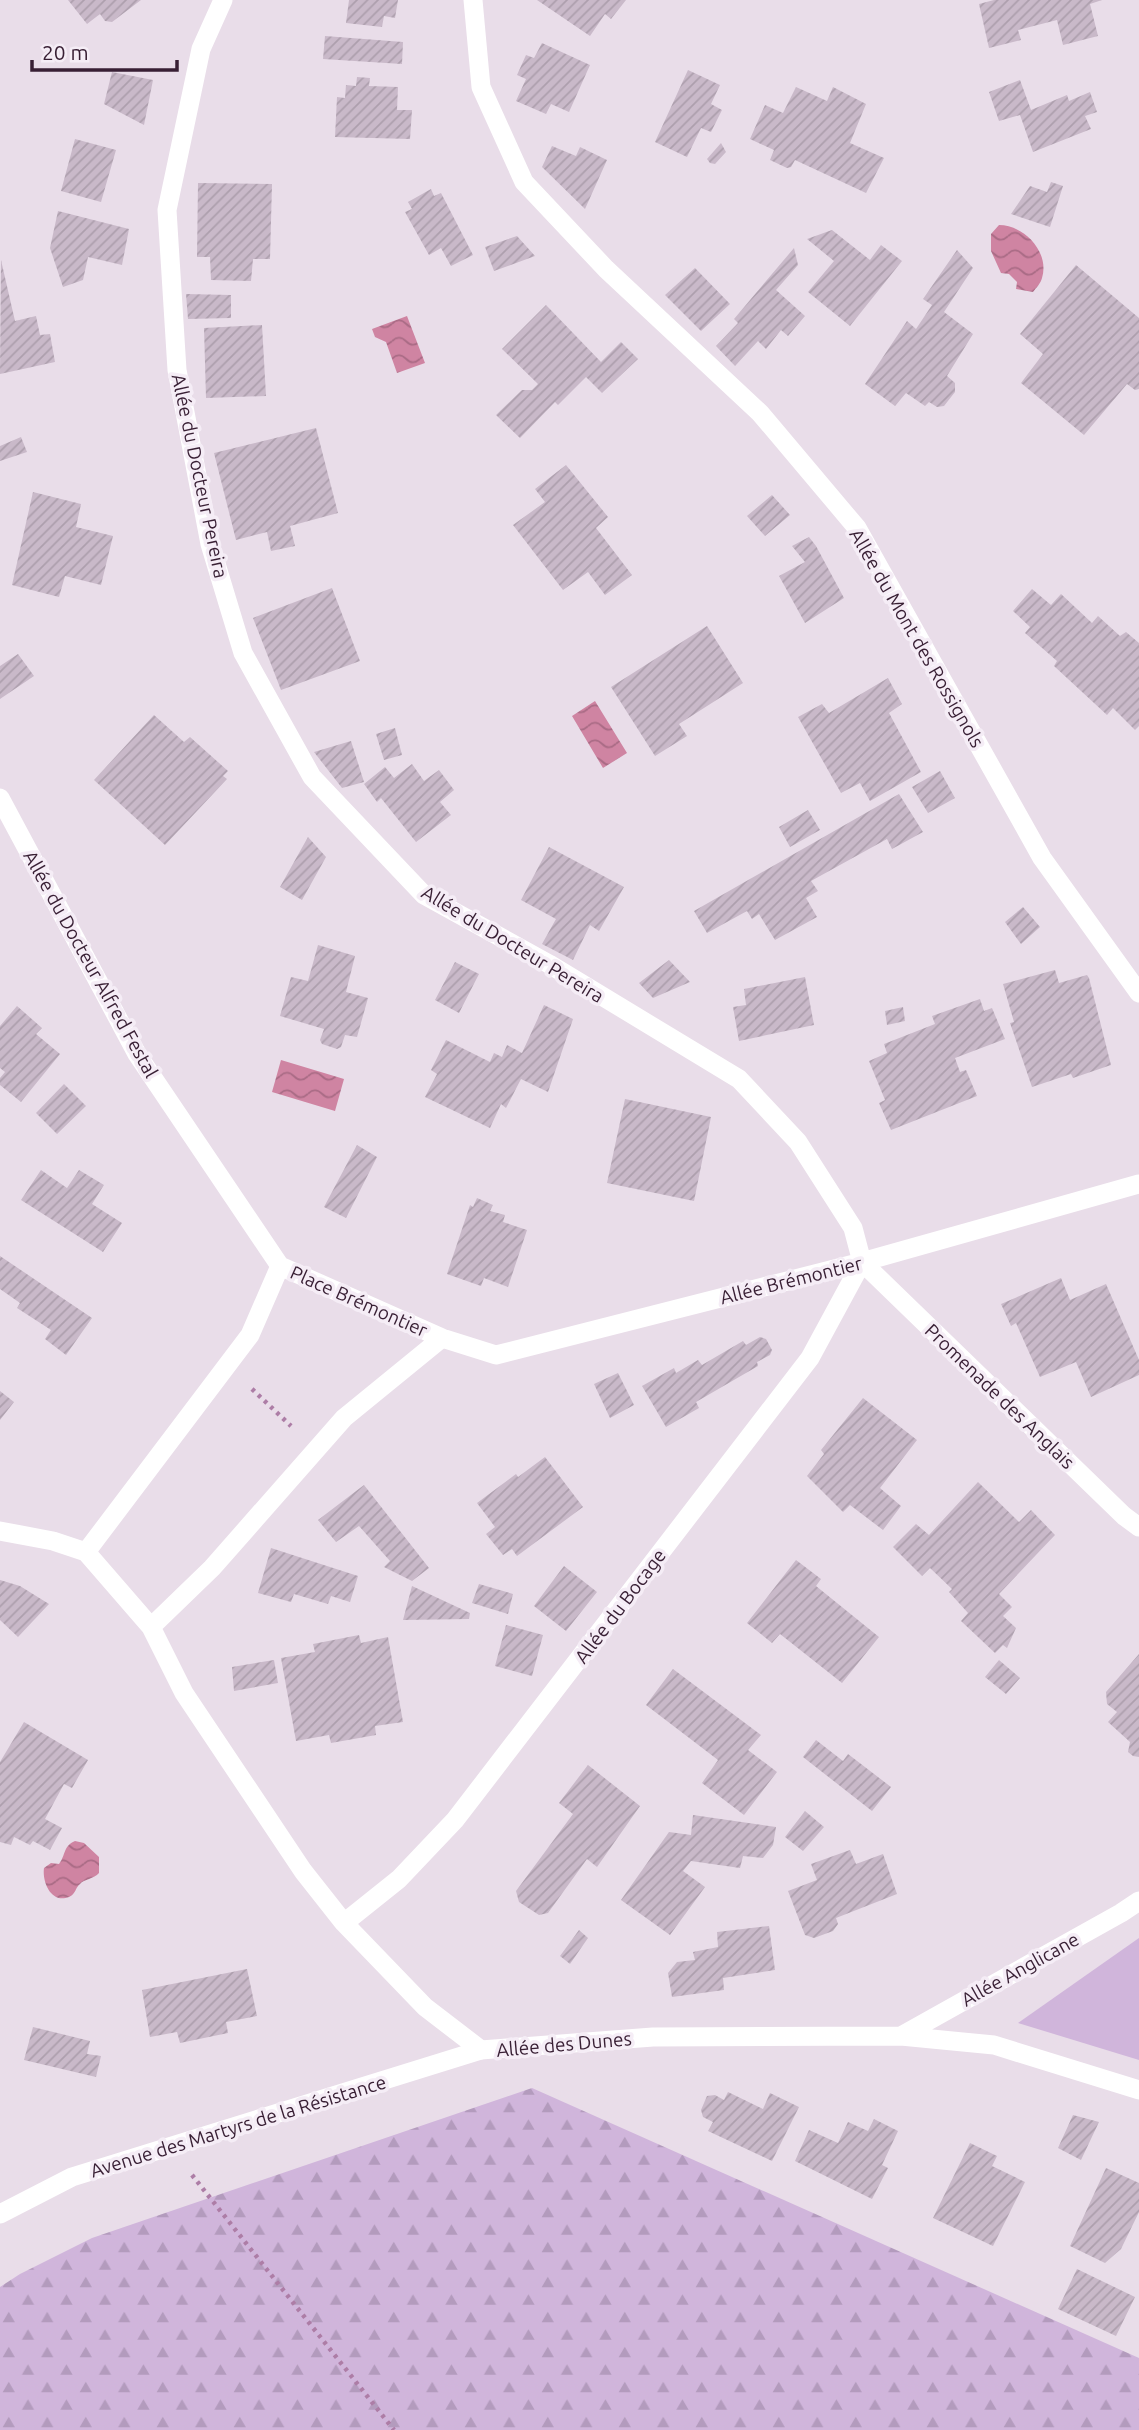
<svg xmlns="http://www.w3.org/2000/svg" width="1139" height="2430" font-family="Ubuntu,sans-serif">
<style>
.forest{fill:url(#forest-firs)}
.park{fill:#d0b5db}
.water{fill:url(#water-waves)}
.building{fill:url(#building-hatch)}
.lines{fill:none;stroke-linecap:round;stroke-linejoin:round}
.path{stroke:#ad7da6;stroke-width:4.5;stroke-dasharray:3.5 5;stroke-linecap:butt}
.minor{stroke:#fff;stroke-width:19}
.tertiary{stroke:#fff;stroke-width:19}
.labels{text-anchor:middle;stroke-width:7;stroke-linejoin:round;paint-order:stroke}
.street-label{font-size:19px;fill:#381f34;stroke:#f5edf6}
</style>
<defs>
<pattern id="forest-firs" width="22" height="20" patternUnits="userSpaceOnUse" patternTransform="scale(1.75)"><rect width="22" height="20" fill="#d0b5db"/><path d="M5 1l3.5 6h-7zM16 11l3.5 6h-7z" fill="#b39bbd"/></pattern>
<pattern id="water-waves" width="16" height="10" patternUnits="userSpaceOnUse" patternTransform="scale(1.75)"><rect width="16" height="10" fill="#cf84a2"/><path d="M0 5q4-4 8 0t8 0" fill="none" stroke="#a96b85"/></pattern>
<pattern id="building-hatch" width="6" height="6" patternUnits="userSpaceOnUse" patternTransform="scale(1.75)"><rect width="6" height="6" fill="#c9b9c9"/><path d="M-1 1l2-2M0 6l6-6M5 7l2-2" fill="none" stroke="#ad9fad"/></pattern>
</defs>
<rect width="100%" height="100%" fill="#e9dde9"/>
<path class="forest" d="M 532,2088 L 1139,2358 L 1139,2430 L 0,2430 L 0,2287 L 20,2274 L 92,2238 Z"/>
<path class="park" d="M 1139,1938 L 1139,2060 L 1018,2023 Z"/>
<path class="water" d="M 999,225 C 1024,225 1050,252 1042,278 C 1041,283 1036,288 1033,292 L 1016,289 L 1017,282 L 1009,274 L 1001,273 L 991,251 L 991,234 Z
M 407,316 L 425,363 L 397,373 L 386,342 L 375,337 L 372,329 Z
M 595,701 L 627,753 L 603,768 L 572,716 Z
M 281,1060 L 344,1079 L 335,1111 L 272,1092 Z
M 75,1841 L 84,1843 L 99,1857 L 99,1873 C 94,1879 84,1879 80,1884 C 75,1888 76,1894 69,1897 C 51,1904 42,1882 44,1868 L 51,1863 L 59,1864 C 66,1855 63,1846 75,1841 Z"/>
<path class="building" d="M 68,0 L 141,0 L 112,22 L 105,21 L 100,14 L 87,24 Z
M 349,0 L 398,0 L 395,18 L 384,16 L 382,27 L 346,23 Z
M 537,0 L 626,0 L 611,19 L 605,14 L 590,36 Z
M 994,0 L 1102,0 L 1090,4 L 1098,36 L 1063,45 L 1057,20 L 1018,30 L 1021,40 L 989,48 L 979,4 Z
M 325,36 L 403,42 L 402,64 L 323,59 Z
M 542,43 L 590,65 L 569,112 L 551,104 L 546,114 L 516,101 L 526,79 L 517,75 L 526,55 L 534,58 Z
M 688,70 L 720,85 L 711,104 L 722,110 L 711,132 L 701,128 L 687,157 L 655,142 Z
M 112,72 L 153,80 L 144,125 L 104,104 Z
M 357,77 L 370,78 L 369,86 L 398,87 L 397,110 L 412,110 L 410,139 L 335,137 L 337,97 L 345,98 L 346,85 L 356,86 Z
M 1020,80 L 1031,110 L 1067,95 L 1069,101 L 1090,92 L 1097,112 L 1085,116 L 1091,129 L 1033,152 L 1020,115 L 999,121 L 989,92 Z
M 796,87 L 827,101 L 833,87 L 866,104 L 850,143 L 884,158 L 866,193 L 795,160 L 791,167 L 787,168 L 770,160 L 774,150 L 750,139 L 765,105 L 783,113 Z
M 75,139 L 116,150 L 101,202 L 61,191 Z
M 721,143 L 726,152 L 715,164 L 710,163 L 707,159 Z
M 552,146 L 576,156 L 580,147 L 607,160 L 585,209 L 542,167 Z
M 1051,182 L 1063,186 L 1050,227 L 1011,214 L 1030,186 L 1047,192 Z
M 198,183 L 272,184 L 270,259 L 253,259 L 251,281 L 211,280 L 210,257 L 197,257 Z
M 431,189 L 434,196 L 441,193 L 473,255 L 451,266 L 441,248 L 429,255 L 405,212 L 412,209 L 408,202 Z
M 58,211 L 129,229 L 122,265 L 88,257 L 83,280 L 63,287 L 50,248 Z
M 832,230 L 870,260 L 881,245 L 902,261 L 850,326 L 808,292 L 834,261 L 807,239 Z
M 517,236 L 535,256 L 494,271 L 485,247 Z
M 794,248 L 798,265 L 776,290 L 805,316 L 788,336 L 781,330 L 766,349 L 758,341 L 735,366 L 716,346 L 738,323 L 734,319 Z
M 957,250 L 973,268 L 944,312 L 973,334 L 947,376 L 955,383 L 955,392 L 944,406 L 937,407 L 929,402 L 925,406 L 906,393 L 895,406 L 865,384 L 907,321 L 916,329 L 932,305 L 923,299 Z
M 1,260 L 15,321 L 36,316 L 40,335 L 50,334 L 55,362 L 0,374 Z
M 1076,265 L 1139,318 L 1139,389 L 1135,390 L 1127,384 L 1084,435 L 1021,383 L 1043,354 L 1020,334 Z
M 695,268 L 730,304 L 701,331 L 665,295 Z
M 186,294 L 231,295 L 231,318 L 188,319 Z
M 546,305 L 601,362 L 621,342 L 638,359 L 602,393 L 586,377 L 558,405 L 555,402 L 520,438 L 496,415 L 522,390 L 532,390 L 538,384 L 502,349 Z
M 262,325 L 266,396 L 206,398 L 204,328 Z
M 316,428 L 338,513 L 290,526 L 295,546 L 271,551 L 267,532 L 236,540 L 214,453 Z
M 21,437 L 27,452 L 0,461 L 0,446 Z
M 566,465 L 608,517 L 596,528 L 632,575 L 605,595 L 588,572 L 563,590 L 513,525 L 545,502 L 535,489 Z
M 33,492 L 81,504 L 76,527 L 113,536 L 101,585 L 65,576 L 59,597 L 12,585 Z
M 772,495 L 790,515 L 765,536 L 747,516 Z
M 809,537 L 816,546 L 844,598 L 805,623 L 779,576 L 805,562 L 792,546 Z
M 332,588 L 360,661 L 281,690 L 253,618 Z
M 1032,589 L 1051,605 L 1061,594 L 1092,623 L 1098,616 L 1120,636 L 1126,632 L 1139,643 L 1139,726 L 1135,730 L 1113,708 L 1107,715 L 1054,666 L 1057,661 L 1025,633 L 1030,627 L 1013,611 Z
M 707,626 L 743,683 L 679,724 L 687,736 L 655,756 L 611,687 Z
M 18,654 L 34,676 L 0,699 L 0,666 Z
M 888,678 L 902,704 L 889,713 L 921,772 L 870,801 L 860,783 L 841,793 L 798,717 L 822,704 L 829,713 Z
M 154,715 L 184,742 L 190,737 L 228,771 L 223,776 L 227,779 L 165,845 L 94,780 Z
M 395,728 L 402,755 L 384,760 L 376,734 Z
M 351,741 L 364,782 L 342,788 L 314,752 Z
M 412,764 L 424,781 L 439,770 L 454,790 L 440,802 L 451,815 L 416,842 L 381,798 L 377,802 L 364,784 L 385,767 L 394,778 Z
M 940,771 L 955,798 L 928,813 L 912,787 Z
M 899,794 L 923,832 L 892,849 L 887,839 L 811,881 L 818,891 L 806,898 L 817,917 L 775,940 L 759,914 L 752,919 L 747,911 L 707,933 L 694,911 Z
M 808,810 L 820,830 L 790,847 L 779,827 Z
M 308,837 L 326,857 L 302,900 L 280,887 Z
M 549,847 L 624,887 L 599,931 L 590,925 L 573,960 L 542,944 L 556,919 L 521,900 Z
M 1023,907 L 1040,927 L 1021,944 L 1005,922 Z
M 318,945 L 355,956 L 346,992 L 368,998 L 357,1037 L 345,1035 L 341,1047 L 337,1049 L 322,1044 L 320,1040 L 324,1029 L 280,1016 L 291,977 L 308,981 Z
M 669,960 L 690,982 L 653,998 L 639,983 Z
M 455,962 L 479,974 L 459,1013 L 435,1000 Z
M 1055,970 L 1059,983 L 1087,975 L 1089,978 L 1111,1065 L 1073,1078 L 1071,1074 L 1032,1087 L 1010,1023 L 1014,1022 L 1003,984 Z
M 805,977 L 814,1025 L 739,1041 L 733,1007 L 746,1005 L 744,989 Z
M 980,999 L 984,1011 L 992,1008 L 1005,1039 L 955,1058 L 960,1072 L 966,1070 L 977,1096 L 891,1130 L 879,1103 L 885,1100 L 869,1061 L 887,1053 L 884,1044 L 935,1024 L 932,1016 Z
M 544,1005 L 573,1019 L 548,1092 L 521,1079 L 506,1108 L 501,1104 L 490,1128 L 425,1097 L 437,1074 L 431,1070 L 446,1040 L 490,1062 L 494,1053 L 502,1057 L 507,1045 L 522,1053 Z
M 17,1006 L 42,1028 L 36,1034 L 60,1054 L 21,1102 L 0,1085 L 0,1078 L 5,1072 L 0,1068 L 0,1026 Z
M 903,1007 L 905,1021 L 887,1025 L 885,1011 Z
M 64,1084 L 86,1106 L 57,1134 L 36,1113 Z
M 625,1099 L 711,1117 L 694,1201 L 607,1183 Z
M 357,1145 L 377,1157 L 346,1218 L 324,1207 Z
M 41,1170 L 67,1188 L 79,1170 L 104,1185 L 92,1204 L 122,1223 L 103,1252 L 21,1200 Z
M 477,1198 L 493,1205 L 490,1211 L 505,1215 L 503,1222 L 527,1230 L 508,1287 L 484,1278 L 481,1286 L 447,1274 L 470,1205 L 473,1207 Z
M 0,1256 L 92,1318 L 66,1355 L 45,1339 L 51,1330 L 17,1308 L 20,1303 L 0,1289 Z
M 1061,1278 L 1070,1300 L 1106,1284 L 1139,1360 L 1139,1375 L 1091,1397 L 1076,1362 L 1040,1377 L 1016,1323 L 1011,1326 L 1001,1304 Z
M 760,1337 L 766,1339 L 772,1350 L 770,1355 L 757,1362 L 758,1366 L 696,1402 L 699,1408 L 666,1427 L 642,1386 L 674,1368 L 676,1373 L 698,1360 L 702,1365 L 743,1341 L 746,1345 Z
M 618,1373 L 634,1405 L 610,1418 L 594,1384 Z
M 0,1391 L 14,1402 L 0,1420 Z
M 863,1398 L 917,1440 L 880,1488 L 901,1506 L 883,1530 L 850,1505 L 843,1512 L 807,1476 L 824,1454 L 821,1450 Z
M 545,1457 L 583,1507 L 517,1556 L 512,1549 L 503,1555 L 486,1534 L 495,1527 L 477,1503 L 516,1474 L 518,1477 Z
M 978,1482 L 1019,1522 L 1031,1510 L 1055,1535 L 999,1594 L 1012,1607 L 1003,1616 L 1016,1628 L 1007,1648 L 1003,1645 L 995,1653 L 961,1621 L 968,1613 L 949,1592 L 952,1589 L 930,1568 L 922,1576 L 893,1547 L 916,1524 L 929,1535 Z
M 364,1485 L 429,1568 L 412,1581 L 384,1567 L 390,1561 L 359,1526 L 336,1542 L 318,1520 Z
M 271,1548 L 358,1576 L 350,1602 L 331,1596 L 328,1604 L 294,1594 L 291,1602 L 258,1593 Z
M 796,1560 L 821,1579 L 816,1586 L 879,1637 L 842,1683 L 780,1634 L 772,1643 L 747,1623 Z
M 564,1566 L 597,1592 L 566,1631 L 534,1606 Z
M 0,1580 L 20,1586 L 49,1604 L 18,1637 L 0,1620 Z
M 479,1584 L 513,1594 L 508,1614 L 472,1603 Z
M 412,1586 L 470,1613 L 469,1619 L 403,1620 Z
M 506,1625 L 543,1635 L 532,1676 L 495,1666 Z
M 359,1635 L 361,1643 L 388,1637 L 403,1722 L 375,1726 L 376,1735 L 331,1743 L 329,1735 L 296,1741 L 281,1658 L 315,1652 L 313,1644 Z
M 1139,1654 L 1139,1757 L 1133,1756 L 1128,1752 L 1130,1742 L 1108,1722 L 1117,1712 L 1107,1704 L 1106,1692 Z
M 274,1660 L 278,1683 L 234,1691 L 232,1667 Z
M 999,1660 L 1020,1678 L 1006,1694 L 985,1677 Z
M 673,1669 L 761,1735 L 748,1750 L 777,1772 L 744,1815 L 702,1783 L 718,1760 L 646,1705 Z
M 24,1722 L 88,1760 L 72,1788 L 64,1784 L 45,1819 L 62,1828 L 50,1850 L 33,1841 L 30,1845 L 14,1837 L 11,1845 L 0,1842 L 0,1762 Z
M 816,1740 L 843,1761 L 848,1754 L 891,1787 L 872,1811 L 803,1757 Z
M 588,1765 L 640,1806 L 597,1867 L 587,1859 L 548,1913 L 539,1915 L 519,1902 L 516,1891 L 573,1814 L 559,1803 Z
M 805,1811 L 824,1827 L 803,1851 L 785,1837 Z
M 693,1815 L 776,1827 L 773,1845 L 763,1858 L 743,1856 L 740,1868 L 691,1861 L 683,1871 L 705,1887 L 670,1935 L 621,1900 L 669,1832 L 691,1835 Z
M 850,1850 L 856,1864 L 883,1854 L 897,1894 L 836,1918 L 838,1924 L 833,1931 L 814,1938 L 805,1935 L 788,1891 L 817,1880 L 811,1864 Z
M 769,1926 L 775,1970 L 723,1978 L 724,1990 L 672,1997 L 668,1973 L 677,1962 L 695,1960 L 693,1952 L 718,1947 L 717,1932 Z
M 579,1930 L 588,1938 L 570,1964 L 560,1956 Z
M 247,1969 L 257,2016 L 226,2022 L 228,2033 L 180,2043 L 177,2032 L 150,2037 L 142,1990 Z
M 33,2027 L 90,2041 L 87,2054 L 101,2056 L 96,2077 L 24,2060 Z
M 728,2092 L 763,2109 L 770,2093 L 799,2107 L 772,2161 L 708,2131 L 713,2122 L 703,2117 L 701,2110 L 707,2096 L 715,2095 L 724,2100 Z
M 1073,2115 L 1099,2122 L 1081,2160 L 1058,2148 Z
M 874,2119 L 898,2131 L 882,2165 L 888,2168 L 872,2199 L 795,2161 L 809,2130 L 838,2143 L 848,2122 L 868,2131 Z
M 970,2143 L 997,2156 L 992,2166 L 1025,2182 L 993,2246 L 933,2218 Z
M 1106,2168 L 1139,2183 L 1139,2212 L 1121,2249 L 1105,2263 L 1070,2246 Z
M 1077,2269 L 1135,2297 L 1116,2336 L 1058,2309 Z"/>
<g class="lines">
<path class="path" d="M 252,1389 L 291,1426
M 192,2175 L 394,2430"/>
<path class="minor" d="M 223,0 L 201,49 L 167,210 L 177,370 L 210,544 L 243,653 L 312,777 L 424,895 L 549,964 L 739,1079 L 798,1142 L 853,1228 L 862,1262 L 1124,1516 L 1139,1527
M 473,0 L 481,87 L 524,182 L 606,269 L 760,413 L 857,528 L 1042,858 L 1139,993
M 0,798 L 137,1054 L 280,1266
M 280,1266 L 442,1338 L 496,1355 L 862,1262 L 1139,1184
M 0,1531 L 53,1541 L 86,1552 L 151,1627 L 184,1693 L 303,1871 L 344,1923 L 425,2007 L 481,2050
M 86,1552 L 250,1335 L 280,1266
M 151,1627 L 212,1568 L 344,1418 L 442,1338
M 344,1923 L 399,1879 L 455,1820 L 810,1358 L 862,1262"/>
<path class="tertiary" d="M 901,2036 L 1121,1913 L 1139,1901
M 0,2214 L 72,2177 L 481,2050 L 653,2037 L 901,2036 L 994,2045 L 1139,2090"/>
</g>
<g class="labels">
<g class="street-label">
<text transform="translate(200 476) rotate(78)" y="7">Allée du Docteur Pereira</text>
<text transform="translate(917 638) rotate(60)" y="7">Allée du Mont des Rossignols</text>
<text transform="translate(513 944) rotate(31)" y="7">Allée du Docteur Pereira</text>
<text transform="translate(91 964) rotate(61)" y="7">Allée du Docteur Alfred Festal</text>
<text transform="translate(791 1280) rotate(-14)" y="7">Allée Brémontier</text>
<text transform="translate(359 1301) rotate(24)" y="7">Place Brémontier</text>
<text transform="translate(1000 1396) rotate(44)" y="7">Promenade des Anglais</text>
<text transform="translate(620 1606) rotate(-53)" y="7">Allée du Bocage</text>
<text transform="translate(1020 1969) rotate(-29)" y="7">Allée Anglicane</text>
<text transform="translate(564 2044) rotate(-5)" y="7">Allée des Dunes</text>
<text transform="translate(238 2126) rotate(-17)" y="7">Avenue des Martyrs de la Résistance</text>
</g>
</g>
<path d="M32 60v10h145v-10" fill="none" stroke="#381f34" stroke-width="3.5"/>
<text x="42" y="60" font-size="21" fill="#381f34" stroke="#f5edf6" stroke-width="5" paint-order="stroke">20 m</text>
</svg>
